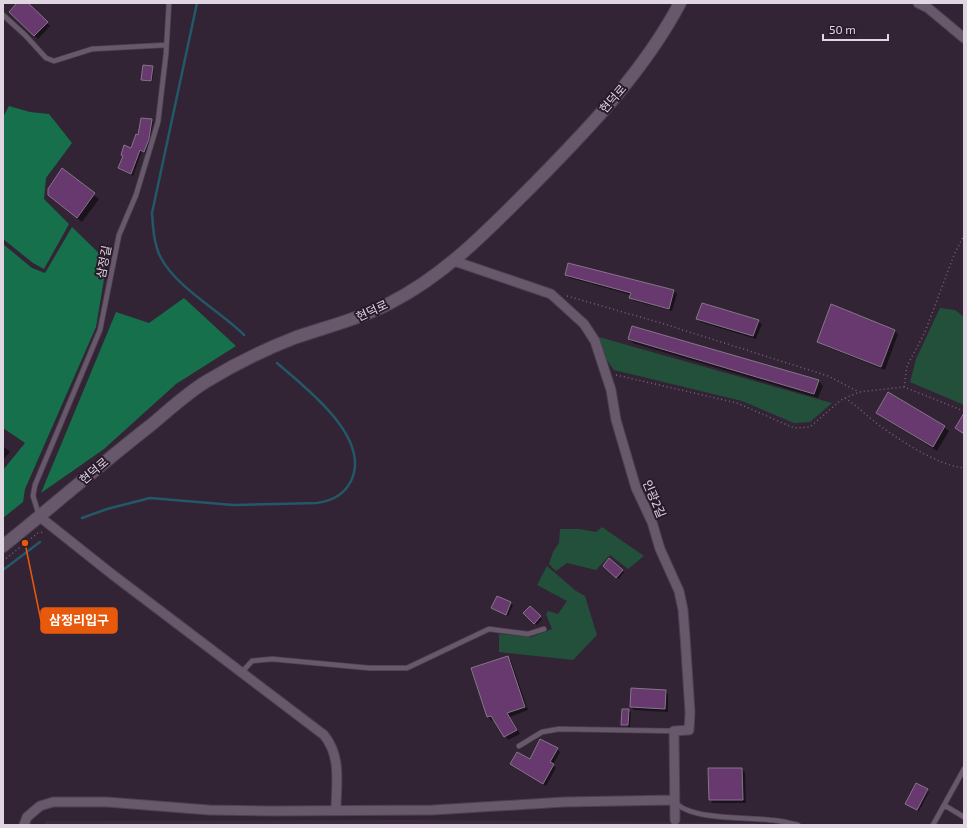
<svg xmlns="http://www.w3.org/2000/svg" width="967" height="828" font-family="'Exo 2','Noto Sans KR',sans-serif">
<style>
.built{fill:#3d2a40}
.green{fill:#22503a}
.forest{fill:#15704b}
.shadow{fill:#0007}
.lines{fill:none;stroke-linecap:round;stroke-linejoin:round}
.stream{stroke:#235867;stroke-width:2.5}
.building{fill:#67396f;stroke:#867589}
.service-casing{stroke:#4d414f;stroke-width:6}
.minor-casing{stroke:#4d414f;stroke-width:11}
.secondary-casing{stroke:#4d414f;stroke-width:14}
.path{stroke:#726674;stroke-width:1.5;stroke-dasharray:1 3;stroke-linecap:butt}
.service{stroke:#68586b;stroke-width:4.5}
.minor{stroke:#68586b;stroke-width:9}
.secondary{stroke:#68586b;stroke-width:12}
.labels{text-anchor:middle;stroke-width:4;stroke-linejoin:round;paint-order:stroke}
.street-label{font-size:12px;fill:#e0d6e1;stroke:#281a2b}
.leader{fill:none;stroke:#e8590c;stroke-width:1.5}
.callout-dot{fill:#e8590c;stroke:#281a2b;stroke-width:1.5}
.callout{fill:#e8590c;stroke:#e8590c;stroke-width:1.5}
.callout-label{font-size:13px;text-anchor:middle;font-weight:bold;fill:#fff}
</style>
<rect width="100%" height="100%" fill="#322435"/>
<path class="built" d="M 411,820 L 756,823 L 756,825 L 45,825 L 45,821 Z"/>
<path class="green" d="M 940,308 L 955,310 L 964,317 L 964,405 L 910,382 L 916,359 Z
M 599,337 L 832,403 L 810,422 L 794,423 L 742,401 L 614,370 L 606,359 Z
M 602,527 L 644,556 L 628,569 L 610,555 L 596,570 L 567,563 L 556,571 L 549,564 L 553,552 L 559,543 L 560,529 L 579,529 L 596,532 Z
M 547,566 L 576,591 L 585,596 L 597,635 L 573,660 L 499,652 L 499,634 L 531,637 L 552,629 L 546,614 L 548,611 L 558,614 L 567,601 L 537,585 Z"/>
<path class="forest" d="M 9,106 L 30,112 L 49,114 L 72,143 L 46,178 L 44,199 L 69,224 L 44,269 L 33,263 L 3,239 L 3,117 Z
M 72,227 L 107,261 L 96,327 L 25,489 L 23,502 L 3,518 L 3,470 L 25,443 L 3,428 L 3,244 L 32,268 L 45,273 Z
M 184,298 L 236,346 L 176,384 L 104,449 L 41,493 L 116,312 L 149,323 Z"/>
<path class="shadow" d="M 18,3 L 27,3 L 50,26 L 38,39 L 10,12 Z
M 152,67 L 154,69 L 152,82 L 144,81 L 142,79 Z
M 151,120 L 153,122 L 150,141 L 146,153 L 142,151 L 133,176 L 119,168 L 124,157 L 122,155 L 132,149 Z
M 62,170 L 99,199 L 82,222 L 49,195 Z
M 566,275 L 674,291 L 677,294 L 672,311 L 634,301 L 630,298 L 631,295 L 570,278 Z
M 697,319 L 758,321 L 762,324 L 756,339 L 700,322 Z
M 633,327 L 819,381 L 823,386 L 818,398 L 633,343 L 629,339 Z
M 895,331 L 898,334 L 885,370 L 822,345 L 818,342 Z
M 877,413 L 944,427 L 949,431 L 937,451 L 882,417 Z
M 3,446 L 10,452 L 3,460 Z
M 609,560 L 624,572 L 619,579 L 604,566 Z
M 498,597 L 513,605 L 508,616 L 493,608 Z
M 530,607 L 542,619 L 537,625 L 525,613 Z
M 508,657 L 511,661 L 528,710 L 510,717 L 520,734 L 508,740 L 495,720 L 492,721 L 488,717 L 472,669 Z
M 665,691 L 668,694 L 668,712 L 634,710 L 631,707 Z
M 623,710 L 631,712 L 630,727 L 623,724 Z
M 557,749 L 560,752 L 553,765 L 556,768 L 546,786 L 514,766 Z
M 741,769 L 745,772 L 746,803 L 713,803 L 710,799 Z
M 927,790 L 929,792 L 919,811 L 909,805 Z"/>
<g class="lines">
<path class="stream" d="M 197,3 L 152,213 C 153,228 154,245 161,258 C 177,288 220,311 244,335
M 82,518 L 107,509 L 150,498 L 233,505 L 317,503 C 332,501 344,495 351,481 C 372,438 306,388 277,363
M 3,570 L 40,542"/>
</g>
<path class="building" d="M 17,3 L 28,3 L 48,22 L 34,36 L 9,12 Z
M 143,65 L 153,66 L 151,81 L 141,80 Z
M 141,118 L 152,119 L 149,139 L 144,152 L 140,150 L 131,174 L 118,168 L 123,156 L 121,155 L 124,145 L 131,148 L 136,134 L 138,135 Z
M 62,168 L 95,193 L 77,218 L 48,195 L 48,189 Z
M 568,263 L 674,290 L 669,309 L 629,298 L 631,293 L 565,275 Z
M 702,303 L 759,320 L 753,336 L 696,319 Z
M 831,304 L 895,330 L 881,367 L 817,342 Z
M 632,326 L 819,380 L 814,394 L 628,339 Z
M 888,392 L 945,426 L 933,447 L 876,413 Z
M 964,413 L 964,434 L 955,428 Z
M 609,558 L 623,570 L 616,578 L 603,566 Z
M 497,596 L 511,602 L 506,615 L 491,608 Z
M 530,606 L 541,616 L 534,624 L 523,613 Z
M 508,656 L 525,707 L 507,713 L 517,730 L 504,737 L 491,716 L 487,717 L 471,668 Z
M 631,688 L 666,690 L 665,709 L 630,707 Z
M 622,709 L 629,709 L 628,725 L 621,725 Z
M 540,739 L 558,748 L 550,762 L 554,764 L 543,784 L 510,764 L 517,752 L 530,759 Z
M 708,768 L 742,768 L 743,800 L 709,800 Z
M 916,783 L 928,789 L 917,810 L 905,804 Z"/>
<g class="lines">
<defs>
<path id="service" d="M 3,15 L 25,35 L 46,58 L 54,61 L 92,49 L 166,45
M 39,515 L 33,496 L 35,485 L 100,330 L 119,235 L 136,195 L 158,122 L 166,54 L 169,3
M 242,672 L 252,661 L 272,659 L 369,668 L 407,668 L 489,629 L 528,634 L 544,629
M 519,746 L 542,732 L 559,729 L 674,731
M 676,803 C 692,820 747,817 770,820 C 779,820 789,823 798,825
M 944,805 L 964,817
M 933,825 L 964,769"/>
<path id="minor" d="M 918,3 L 928,8 L 964,38
M 454,261 L 551,294 L 584,324 L 595,341 L 611,390 L 616,420 L 636,488 L 652,522 L 660,549 L 679,591 L 683,610 L 685,636 L 690,712 L 689,730 L 674,731 L 675,820
M 40,517 L 113,575 L 324,735 C 342,757 336,784 336,811
M 24,825 L 27,817 L 40,806 L 53,802 L 107,802 L 209,810 L 273,811 L 433,810 L 564,802 L 674,800"/>
<path id="secondary" d="M 3,546 C 53,506 101,464 151,425 C 169,410 187,393 207,381 C 235,364 263,350 294,338 C 326,327 359,319 390,303 C 447,274 491,227 536,182 C 590,127 644,71 680,3"/>
</defs>
<use href="#service" class="service-casing"/>
<use href="#minor" class="minor-casing"/>
<use href="#secondary" class="secondary-casing"/>
<path class="path" d="M 567,296 L 661,323 L 828,376 L 859,392
M 616,375 L 737,403 L 794,428 L 810,427 L 841,400 L 859,392 L 904,387 L 964,411
M 904,387 L 907,366 L 925,332 L 954,255 L 964,235
M 845,398 C 857,406 867,416 879,425 C 901,441 937,465 964,468
M 3,561 L 38,533 L 45,532"/>
<use href="#service" class="service"/>
<use href="#minor" class="minor"/>
<use href="#secondary" class="secondary"/>
</g>
<g class="labels">
<g class="street-label">
<text transform="translate(613 99) rotate(-49)" y="4">현덕로</text>
<text transform="translate(104 262) rotate(-79)" y="4">삼정길</text>
<text transform="translate(372 311) rotate(-25)" y="4">현덕로</text>
<text transform="translate(94 471) rotate(-40)" y="4">현덕로</text>
<text transform="translate(654 499) rotate(67)" y="4">인광2길</text>
</g>
</g>
<path class="leader" d="M25 543L41 621"/>
<circle class="callout-dot" cx="25" cy="543" r="4"/>
<rect class="callout" x="41" y="608" width="76" height="25" rx="4"/>
<g class="callout-label">
<text x="79" y="625">삼정리입구</text>
</g>
<rect width="967" height="828" fill="none" stroke="#e0d6e1" stroke-width="8"/>
<path d="M823 34v6h65v-6" fill="none" stroke="#e0d6e1" stroke-width="2"/>
<text x="829" y="34" font-size="12" fill="#e0d6e1" stroke="#281a2b" stroke-width="3" paint-order="stroke">50 m</text>
</svg>
